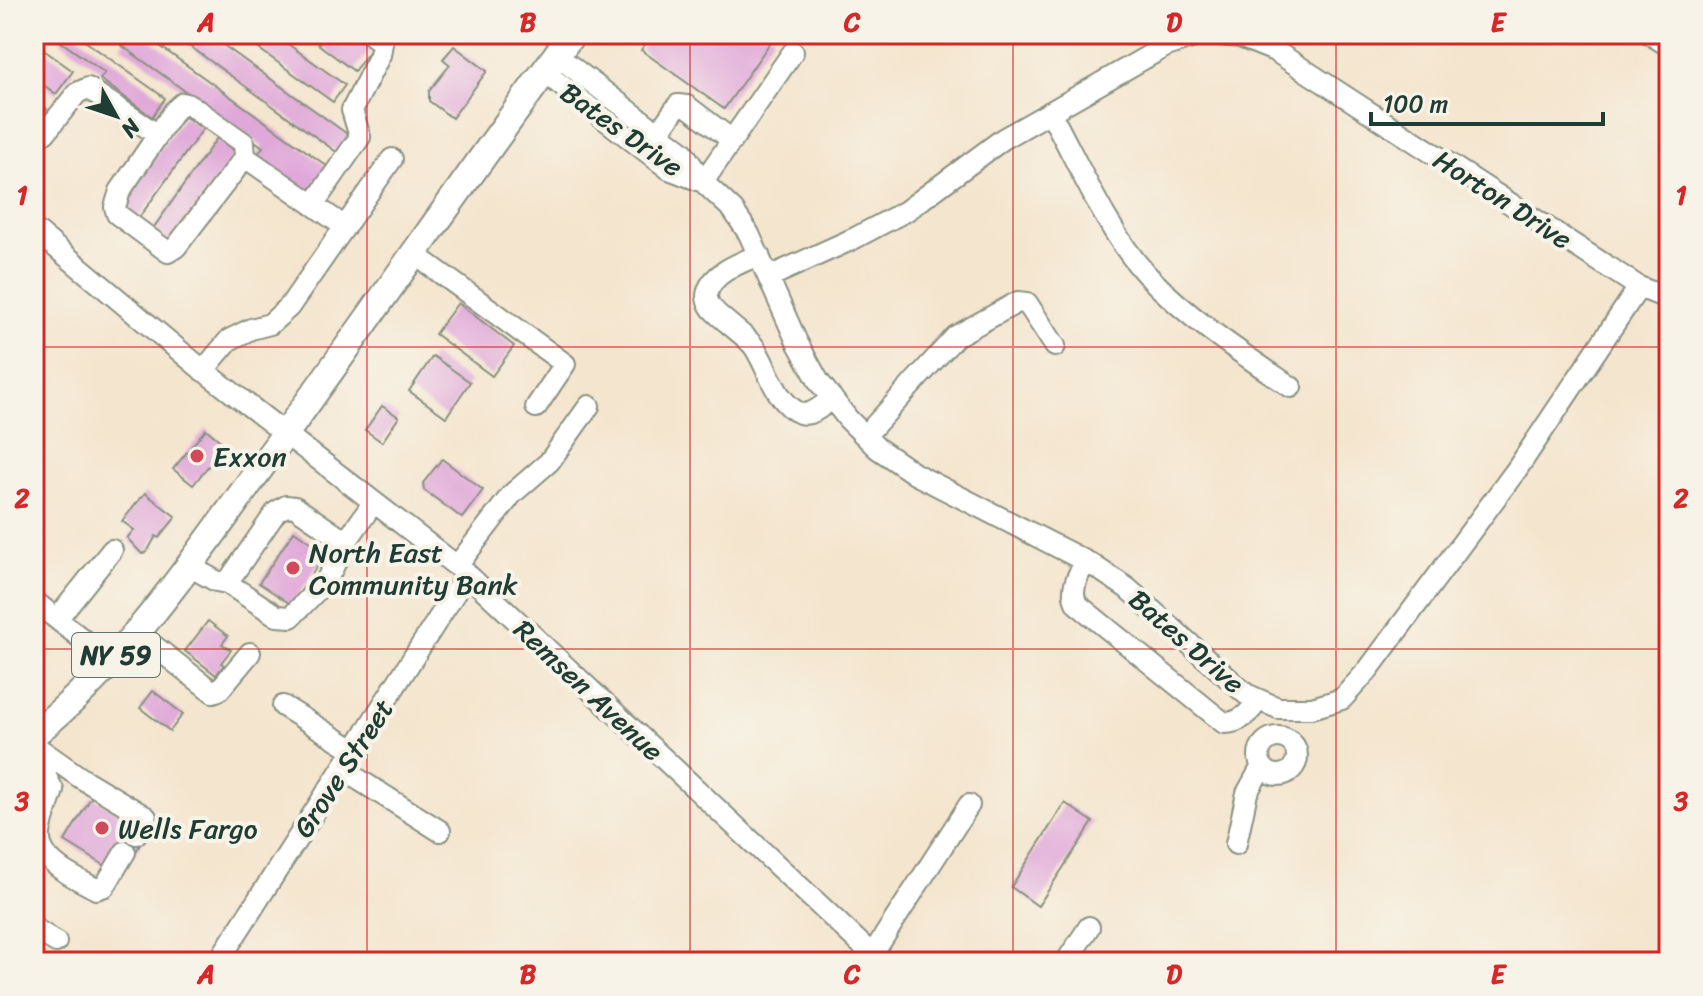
<svg xmlns="http://www.w3.org/2000/svg" width="1703" height="996" font-family="Sriracha,sans-serif">
<style>
.building{fill:#e0a8d9}
.lines{fill:none;stroke-linecap:round;stroke-linejoin:round}
.minor-casing{stroke:#8a9181;stroke-width:24}
.major-casing{stroke:#8a9181;stroke-width:30}
.minor{stroke:#fff;stroke-width:20}
.major{stroke:#fff;stroke-width:26}
.grid{fill:none;stroke:#d62828;stroke-width:2;stroke-opacity:0.55}
.poi-dot{fill:#d1495b;stroke:#f7f3e8;stroke-width:3}
.labels{text-anchor:middle;stroke-width:8;stroke-linejoin:round;paint-order:stroke}
.shield{fill:#f7f3e8;stroke:#60746a;stroke-width:2}
.shield-label{font-size:26px;font-weight:bold;fill:#1f3d34}
.street-label{font-size:28px;fill:#1f3d34;stroke:#f7f3e8}
.poi-label{font-size:28px;fill:#1f3d34;stroke:#f7f3e8;text-anchor:start}
.neatline{fill:none;stroke:#d62828;stroke-width:3}
.grid-label{font-size:26px;text-anchor:middle;font-weight:bold;fill:#d62828}
</style>
<rect width="100%" height="100%" fill="#f7f3e8"/>
<filter id="ink" filterUnits="userSpaceOnUse"><feTurbulence type="fractalNoise" baseFrequency=".0125" numOctaves="2"/><feDisplacementMap in="SourceGraphic" scale="16" xChannelSelector="R" yChannelSelector="G"/><feConvolveMatrix kernelMatrix="1 2 1 2 8 2 1 2 1" color-interpolation-filters="sRGB"/></filter>
<filter id="wash" filterUnits="userSpaceOnUse"><feTurbulence type="fractalNoise" baseFrequency=".006" numOctaves="4" result="noise"/><feDisplacementMap in="SourceGraphic" scale="32" xChannelSelector="R" yChannelSelector="G"/><feGaussianBlur stdDeviation="1.8" result="paint"/><feColorMatrix in="noise" values="0 0 0 0 0 0 0 0 0 0 0 0 0 0 0 0 0 1.4 0 .05"/><feComposite in="paint" operator="in"/></filter>
<g filter="url(#wash)">
<rect width="100%" height="100%" fill="#f4e5ce"/>
<g id="blocks">
<path class="building" d="M 65,34 L 75,34 L 165,98 L 152,117 L 100,79 L 105,73 L 60,41 Z
M 129,34 L 143,34 L 327,166 L 306,195 L 255,158 L 263,147 L 121,45 Z
M 190,34 L 208,34 L 350,136 L 338,153 L 184,42 Z
M 253,34 L 274,34 L 345,85 L 333,102 L 248,41 Z
M 326,34 L 354,34 L 372,48 L 354,71 L 318,44 Z
M 652,34 L 770,34 L 774,37 L 724,109 L 641,50 Z
M 34,43 L 73,71 L 56,94 L 34,78 Z
M 454,46 L 487,71 L 452,118 L 429,101 L 429,91 L 450,65 L 443,59 Z
M 34,99 L 47,109 L 34,126 Z
M 184,116 L 203,129 L 138,219 L 120,206 Z
M 217,138 L 236,152 L 171,243 L 152,230 Z
M 458,303 L 514,346 L 492,376 L 435,334 Z
M 433,356 L 470,382 L 446,417 L 409,391 Z
M 382,406 L 399,417 L 382,442 L 365,430 Z
M 206,429 L 225,445 L 193,485 L 173,469 Z
M 442,459 L 483,490 L 462,518 L 424,490 L 423,483 Z
M 145,493 L 176,517 L 159,538 L 156,536 L 147,552 L 142,554 L 127,538 L 134,530 L 122,521 Z
M 294,531 L 326,552 L 292,605 L 259,583 Z
M 208,621 L 228,636 L 222,644 L 231,650 L 221,663 L 224,665 L 216,675 L 185,651 Z
M 153,691 L 183,714 L 170,731 L 140,708 Z
M 92,796 L 135,823 L 142,841 L 133,857 L 107,867 L 65,841 Z
M 1065,803 L 1093,822 L 1038,906 L 1011,887 Z"/>
</g>
</g>
<g filter="url(#ink)">
<use href="#blocks" fill-opacity="0" stroke="#8a9181" stroke-width="2"/>
<g class="lines">
<defs>
<path id="minor" d="M 1210,34 L 1240,37 L 1275,51 L 1639,287 L 1669,299
M 1650,34 L 1669,46
M 556,55 L 683,152 L 703,182 L 733,210 L 749,234 L 797,342 L 819,382 L 848,419 L 877,448 L 915,474 L 1091,564 L 1127,588 L 1246,694 L 1278,708 L 1312,708 L 1342,699 L 1368,670 L 1517,469 L 1639,287
M 544,72 L 669,169 L 703,182
M 1050,112 C 1078,163 1108,233 1147,275 C 1189,319 1241,353 1291,387
M 658,133 L 678,105 L 687,106 L 732,140
M 34,134 L 45,133 L 77,93 L 88,88 L 158,135
M 245,157 L 244,143 L 190,105 L 183,103 L 174,111 L 120,191 L 115,207 L 117,214 L 168,252 L 176,247 L 245,157 L 345,227
M 703,182 L 793,52
M 313,205 L 360,137 L 352,110 L 380,55 L 382,43 L 371,34
M 34,229 L 199,367 L 467,574 L 880,962
M 413,253 L 565,364 L 536,407
M 759,255 C 742,262 710,273 707,295 C 706,307 720,316 728,323 C 737,331 749,339 755,348 C 768,368 776,403 800,413 C 812,417 823,405 832,398
M 769,277 L 855,238 L 906,211 L 1003,139 L 1166,46 L 1203,34
M 203,371 L 229,340 L 251,329 L 270,324 L 289,307 L 392,159
M 865,436 L 956,336 L 1018,302 L 1027,303 L 1055,346
M 1086,562 C 1078,574 1069,590 1077,604 L 1224,723 C 1241,723 1249,713 1259,700
M 189,566 L 216,581 L 227,583 L 277,616 L 291,617 L 326,581 L 346,542 L 373,503
M 457,566 L 512,494 L 549,462 L 589,406
M 227,583 L 276,512 L 286,506 L 295,507 L 346,542
M 34,601 L 110,661
M 57,619 L 112,550
M 136,632 L 213,692 L 219,690 L 250,653
M 283,706 L 354,750
M1259 756a19 19 0 1 1 38 0a19 19 0 1 1-38 0Z
M 34,745 L 81,778 L 146,817 L 136,834
M 34,754 L 53,790 C 49,804 42,819 40,833 C 36,862 76,878 96,889 L 105,886 L 125,852
M 342,769 L 440,831
M 1236,844 L 1247,793 L 1262,766
M 34,928 L 56,942
M 872,955 L 969,805
M 218,962 L 467,574
M 1066,962 L 1089,927"/>
<path id="major" d="M 34,734 C 126,661 193,561 261,467 C 366,324 466,177 572,34"/>
</defs>
<use href="#minor" class="minor-casing"/>
<use href="#major" class="major-casing"/>
<use href="#minor" class="minor"/>
<use href="#major" class="major"/>
</g>
</g>
<path class="grid" d="M 367,34 L 367,962M 690,34 L 690,962M 1013,34 L 1013,962M 1336,34 L 1336,962M 34,347 L 1669,347M 34,649 L 1669,649"/>
<g class="poi-dot">
<circle cx="197" cy="456" r="8"/>
<circle cx="293" cy="568" r="8"/>
<circle cx="102" cy="828" r="8"/>
</g>
<g class="labels">
<rect class="shield" x="72" y="633" width="88" height="44" rx="6"/>
<g class="shield-label">
<text x="116" y="664">NY 59</text>
</g>
<g class="street-label">
<text transform="translate(622 129) rotate(35)" y="10">Bates Drive</text>
<text transform="translate(1503 199) rotate(33)" y="10">Horton Drive</text>
<text transform="translate(1187 641) rotate(41)" y="10">Bates Drive</text>
<text transform="translate(589 690) rotate(43)" y="10">Remsen Avenue</text>
<text transform="translate(343 768) rotate(-57)" y="10">Grove Street</text>
</g>
<g class="poi-label">
<text x="213" y="466">Exxon</text>
<text x="309" y="562">North East<tspan x="309" dy="32">Community Bank</tspan></text>
<text x="118" y="838">Wells Fargo</text>
</g>
</g>
<rect width="1703" height="996" fill="none" stroke="#f7f3e8" stroke-width="88"/>
<g transform="translate(116 116) rotate(130)" stroke="#f7f3e8" stroke-width="6" paint-order="stroke">
<path d="M0-6L14 30L0 20L-14 30Z" fill="#1f3d34"/>
<text y="-12" font-size="22" font-weight="bold" text-anchor="middle" fill="#1f3d34">N</text>
</g>
<path d="M1371 112v12h232v-12" fill="none" stroke="#1f3d34" stroke-width="4"/>
<text x="1383" y="112" font-size="24" fill="#1f3d34" stroke="#f7f3e8" stroke-width="6" paint-order="stroke">100 m</text>
<rect x="44" y="44" width="1615" height="908" class="neatline"/>
<g class="grid-label">
<text x="206" y="31">A</text>
<text x="528" y="31">B</text>
<text x="852" y="31">C</text>
<text x="1174" y="31">D</text>
<text x="1498" y="31">E</text>
<text x="22" y="204">1</text>
<text x="1681" y="204">1</text>
<text x="22" y="507">2</text>
<text x="1681" y="507">2</text>
<text x="22" y="810">3</text>
<text x="1681" y="810">3</text>
<text x="206" y="983">A</text>
<text x="528" y="983">B</text>
<text x="852" y="983">C</text>
<text x="1174" y="983">D</text>
<text x="1498" y="983">E</text>
</g>
</svg>
